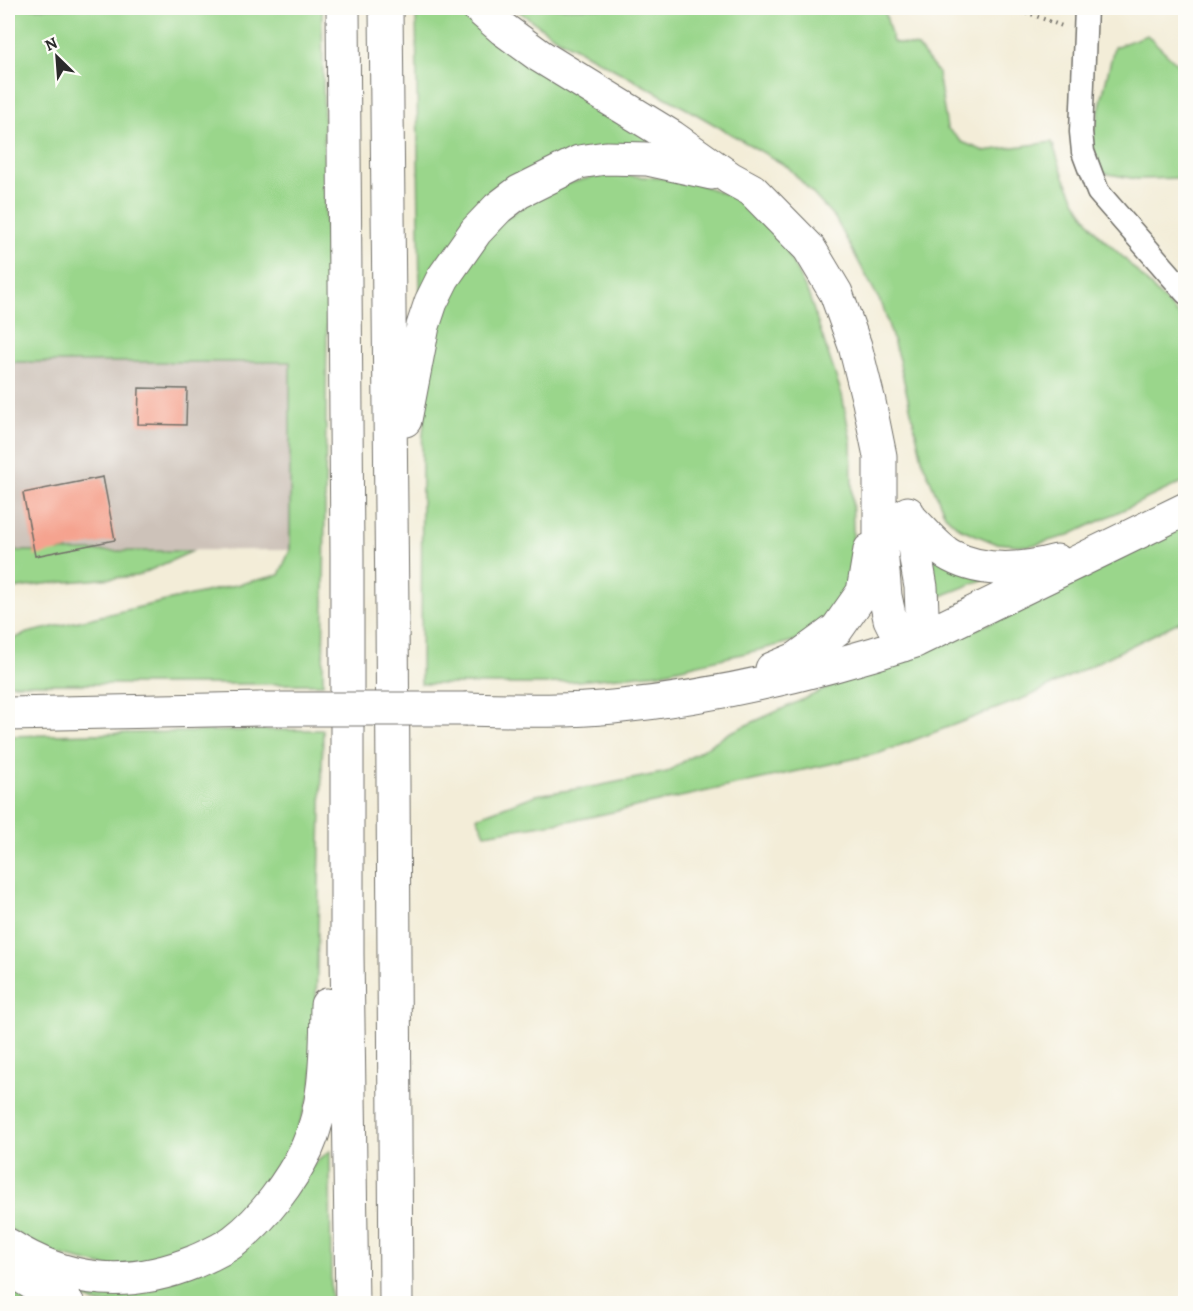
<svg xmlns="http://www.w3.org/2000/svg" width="1193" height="1311" font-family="Alegreya,serif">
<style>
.industrial{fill:#cdc2b9}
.green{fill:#9ad68b;stroke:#62805b;stroke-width:1.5}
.building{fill:#f5a38f}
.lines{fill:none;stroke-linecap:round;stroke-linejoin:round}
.minor-casing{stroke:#716f68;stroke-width:25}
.primary-casing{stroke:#716f68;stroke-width:35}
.path{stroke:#716f68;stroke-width:4;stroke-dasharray:1.5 4.5;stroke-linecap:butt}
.minor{stroke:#fff;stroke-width:22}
.primary{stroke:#fff;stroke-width:33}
.primary-bridge-casing{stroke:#716f68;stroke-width:35;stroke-linecap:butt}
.primary-bridge{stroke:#fff;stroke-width:33}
</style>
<rect width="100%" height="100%" fill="#fdfcf7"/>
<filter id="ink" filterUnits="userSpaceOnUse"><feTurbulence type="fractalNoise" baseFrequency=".0167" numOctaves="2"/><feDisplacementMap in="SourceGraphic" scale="12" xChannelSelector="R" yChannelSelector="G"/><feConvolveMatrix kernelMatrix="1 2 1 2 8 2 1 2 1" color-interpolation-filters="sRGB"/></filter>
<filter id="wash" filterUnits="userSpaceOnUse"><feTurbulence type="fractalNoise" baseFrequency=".008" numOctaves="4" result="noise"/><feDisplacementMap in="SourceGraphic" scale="24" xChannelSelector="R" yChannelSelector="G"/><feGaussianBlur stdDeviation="1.35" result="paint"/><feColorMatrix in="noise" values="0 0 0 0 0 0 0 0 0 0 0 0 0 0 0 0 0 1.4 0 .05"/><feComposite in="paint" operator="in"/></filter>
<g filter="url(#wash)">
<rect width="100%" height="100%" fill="#f3edd8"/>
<path class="industrial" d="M 12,362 L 290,362 L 290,550 L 12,551 Z"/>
<path class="green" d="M 8,8 L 322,8 L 327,323 L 323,684 L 8,684 L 8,641 L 27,633 L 279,575 L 290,550 L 290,362 L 12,362 L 12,551 L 193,551 L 137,576 L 43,584 L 8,590 Z
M 416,8 L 468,8 L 673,145 L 572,156 L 420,297 Z
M 514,8 L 884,8 L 893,42 L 918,47 L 938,73 L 947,128 L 962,142 L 984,151 L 1052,142 L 1064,177 L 1078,205 L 1097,233 L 1123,257 L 1185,322 L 1185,481 L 1067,536 L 1029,546 L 995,543 L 959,528 L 945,515 L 923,463 L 899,360 L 883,307 L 835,218 L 788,167 L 696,114 L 555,37 Z
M 1147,35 L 1185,71 L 1185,178 L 1137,179 L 1103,173 L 1091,144 L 1114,47 Z
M 604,174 L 688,180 L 746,202 L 785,247 L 809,296 L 842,395 L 851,441 L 853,528 L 852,580 L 845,599 L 801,639 L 763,649 L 660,673 L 546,684 L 421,684 L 422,447 L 431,334 L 454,278 L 501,222 L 548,189 Z
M 1185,524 L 1185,619 L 1032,695 L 880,753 L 581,819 L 485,834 L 477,817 L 536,795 L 597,786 L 667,772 L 729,733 L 861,673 L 1009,616 Z
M 923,549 L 987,578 L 936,598 Z
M 260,730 L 323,730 L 316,1007 L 312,1090 L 282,1173 L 216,1238 L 159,1262 L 108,1267 L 43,1251 L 8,1228 L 8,736 Z
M 330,1151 L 331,1303 L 95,1303 L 62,1286 L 163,1283 Z
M 8,1278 L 52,1303 L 8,1303 Z"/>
<g id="blocks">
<path class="building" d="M 139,388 L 187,389 L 186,425 L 138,424 Z
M 103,477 L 115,540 L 35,556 L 23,493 Z"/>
</g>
</g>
<g filter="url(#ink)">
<use href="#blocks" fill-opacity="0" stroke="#716f68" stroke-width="1.5"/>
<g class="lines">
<defs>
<path id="minor" d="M 1086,8 L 1081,132 L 1083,152 L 1098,192 L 1186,293"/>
<path id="primary" d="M 343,8 L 347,555 L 347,954 L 352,1304
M 386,8 L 392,610 L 396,1304
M 479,8 L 503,29 L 540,56 L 672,137 L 730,178 L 752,190 L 809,248 L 836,293 L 855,346 L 869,402 L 880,456 L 880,537 L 885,596 L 890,619 L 903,645
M 405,420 L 423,326 L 431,302 L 443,278 L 476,231 L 498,208 L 519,192 L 579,162 L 606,158 L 647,159 L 711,173
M 908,513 L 921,587 L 922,613 L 915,641
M 909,517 C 922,529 936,548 951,556 C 983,573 1023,570 1057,561
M 772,669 L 796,659 L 837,629 L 863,592 L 870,550
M 467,709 C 515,710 564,712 613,707 C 716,697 817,673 915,641 L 1186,509
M 8,714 L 262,709
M 8,1245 C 67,1283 128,1289 194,1262 C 207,1256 222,1250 234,1241 C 263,1219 291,1181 307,1148 C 327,1104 326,1053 327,1005
M 8,1265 L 17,1274 L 68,1304"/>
</defs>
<use href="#minor" class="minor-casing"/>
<use href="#primary" class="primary-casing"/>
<path class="path" d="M 1015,8 L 1062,26"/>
<use href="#minor" class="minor"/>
<use href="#primary" class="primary"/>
<defs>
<path id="primary-bridge" d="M 262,709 L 467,709"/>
</defs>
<use href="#primary-bridge" class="primary-bridge-casing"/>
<use href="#primary-bridge" class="primary-bridge"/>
</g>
</g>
<rect width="1193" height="1311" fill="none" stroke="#fdfcf7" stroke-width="30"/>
<g transform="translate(57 57) rotate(335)" stroke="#fdfcf7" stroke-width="4.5" paint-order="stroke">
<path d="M0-4.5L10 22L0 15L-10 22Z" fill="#2b2b2b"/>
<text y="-9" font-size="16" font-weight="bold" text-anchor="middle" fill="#2b2b2b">N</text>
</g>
</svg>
